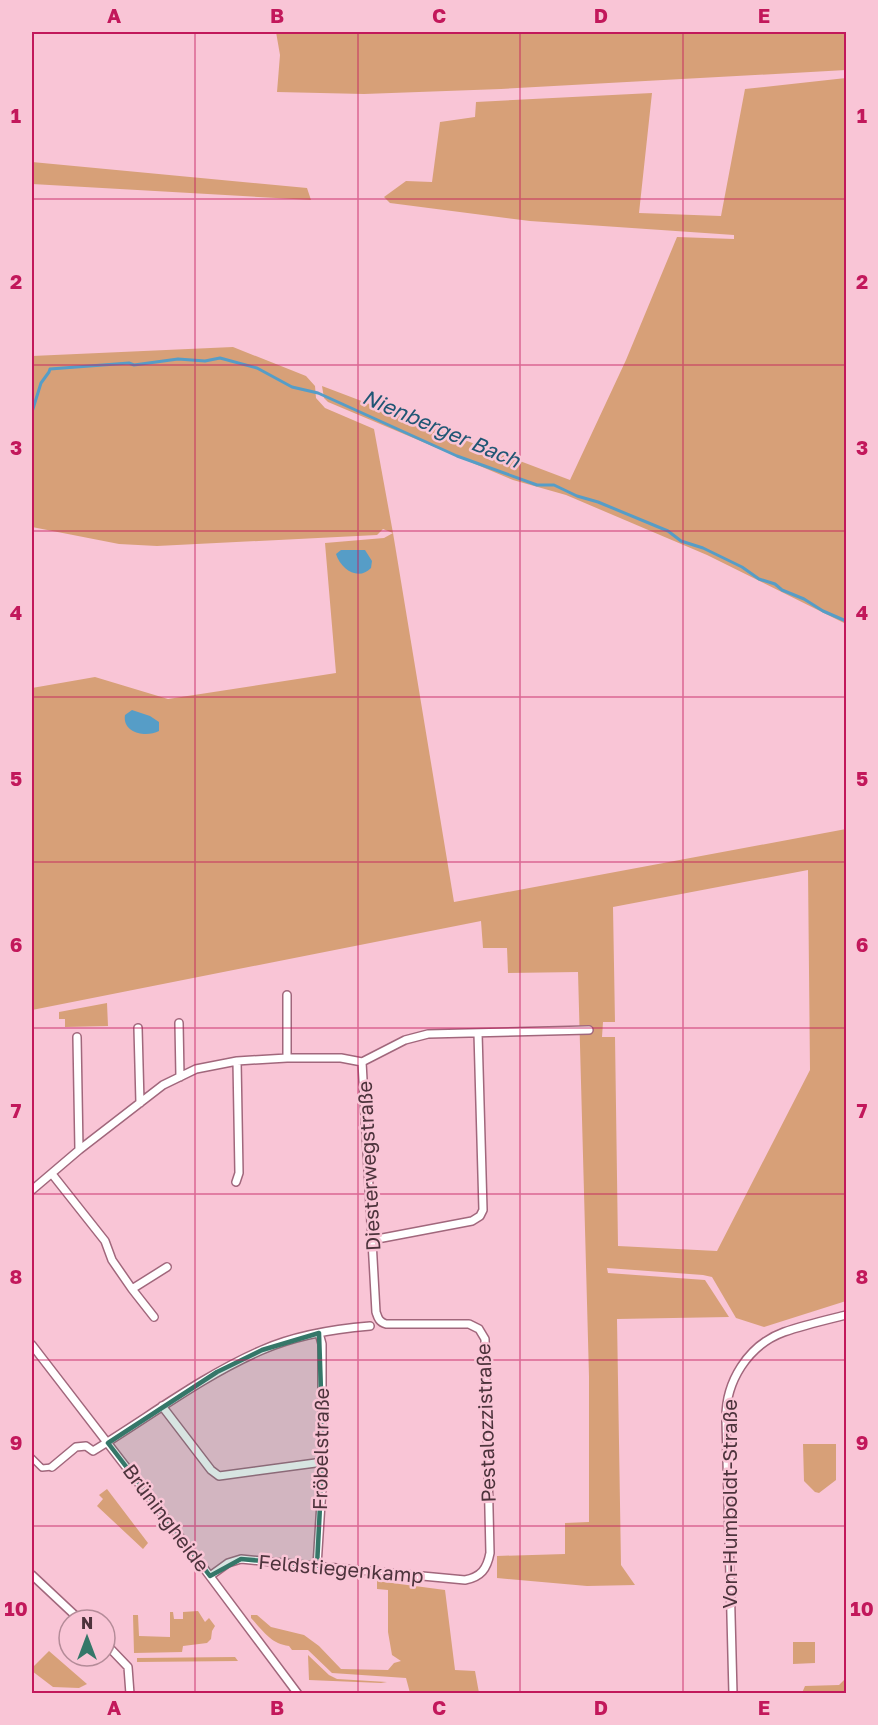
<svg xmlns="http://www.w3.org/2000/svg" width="878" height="1725" font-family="'Golos Text',sans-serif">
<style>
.green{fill:#d7a078;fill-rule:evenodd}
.water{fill:#569dc7}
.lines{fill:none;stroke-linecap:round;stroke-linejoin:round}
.stream{stroke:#569dc7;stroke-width:3}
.pedestrian-casing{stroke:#a1677c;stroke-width:8}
.minor-casing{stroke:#a1677c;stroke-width:10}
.pedestrian{stroke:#fff;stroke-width:5}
.minor{stroke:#fff;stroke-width:7}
.marked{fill:#357769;fill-opacity:0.2;stroke:#357769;stroke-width:4.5;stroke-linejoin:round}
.grid{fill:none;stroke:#c2185b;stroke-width:1.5;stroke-opacity:0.55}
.labels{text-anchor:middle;stroke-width:5;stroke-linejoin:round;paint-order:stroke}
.street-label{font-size:20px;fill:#4d333c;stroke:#f9c5d6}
.water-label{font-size:21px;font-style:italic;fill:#205674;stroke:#f9c5d6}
.neatline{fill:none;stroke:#c2185b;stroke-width:2}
.grid-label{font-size:20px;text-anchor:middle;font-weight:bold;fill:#c2185b}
</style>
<rect width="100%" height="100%" fill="#f9c5d6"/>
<path class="green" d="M 276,32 L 846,32 L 846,70 L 501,89 L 364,94 L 277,92 L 280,55 Z
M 846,78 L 846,624 L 707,555 L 566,495 L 513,480 L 328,402 L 324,398 L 322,386 L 570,480 L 626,360 L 677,237 L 734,239 L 734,235 L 530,221 L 390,203 L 384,197 L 406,181 L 432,182 L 440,122 L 475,117 L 476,102 L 652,93 L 639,213 L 721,216 L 745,89 Z
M 32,162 L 307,188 L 311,200 L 32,184 Z
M 233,347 L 306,376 L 315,386 L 316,398 L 325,408 L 374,429 L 393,533 L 454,902 L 846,829 L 846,1301 L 764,1327 L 736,1318 L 712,1277 L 703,1275 L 607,1268 L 608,1273 L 705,1280 L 729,1317 L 617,1319 L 621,1565 L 635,1585 L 587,1586 L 497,1578 L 497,1556 L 565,1554 L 565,1523 L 589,1522 L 589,1376 L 578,972 L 508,973 L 507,948 L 483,948 L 481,921 L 32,1010 L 32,688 L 95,677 L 168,699 L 336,673 L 325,543 L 384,538 L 393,533 L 383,529 L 377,535 L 157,546 L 119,544 L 32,527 L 32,356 ZM 808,870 L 810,1070 L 717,1251 L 618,1246 L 615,1037 L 602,1037 L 603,1022 L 615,1022 L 613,907 Z
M 107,1003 L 108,1026 L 65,1027 L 65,1019 L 59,1019 L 59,1012 Z
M 803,1444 L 836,1444 L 836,1480 L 819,1493 L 815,1492 L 804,1481 Z
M 107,1489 L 148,1543 L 143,1549 L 97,1506 L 103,1499 L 99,1495 Z
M 377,1581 L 445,1590 L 455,1670 L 475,1671 L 479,1693 L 410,1693 L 406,1678 L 332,1673 L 308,1650 L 292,1650 L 289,1646 C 271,1644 263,1631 251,1618 L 251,1615 L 257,1615 L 271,1627 L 304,1635 L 319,1646 L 341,1669 L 388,1670 L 394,1663 L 401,1661 L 392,1655 L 388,1632 L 388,1590 L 377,1589 Z
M 198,1611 L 205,1622 L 209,1618 L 215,1626 L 212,1631 L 211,1639 L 207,1643 L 183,1646 L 182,1652 L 134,1653 L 133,1615 L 138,1615 L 139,1636 L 170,1637 L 170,1612 L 173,1612 L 174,1619 L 183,1619 L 183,1612 Z
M 793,1642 L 815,1642 L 815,1663 L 793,1664 Z
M 49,1651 L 87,1684 L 79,1688 L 53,1687 L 32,1671 L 32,1668 Z
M 308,1655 L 329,1675 L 337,1679 L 387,1682 L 381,1683 L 309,1680 Z
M 235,1657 L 238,1661 L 137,1662 L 137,1658 Z
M 846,1678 L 846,1693 L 802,1693 L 805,1686 L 839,1685 Z"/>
<path class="water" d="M 341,550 L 365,550 L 372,561 L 371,568 C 359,581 341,570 336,554 Z
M 132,710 L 150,716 L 159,722 L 159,731 C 146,738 122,733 125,715 Z"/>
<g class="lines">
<path class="stream" d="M 32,412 L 41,383 L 49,372 L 50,369 L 129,363 L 134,365 L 178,359 L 205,361 L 220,358 L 257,368 L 292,387 L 318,393 L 457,456 L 537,485 L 554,485 L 577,496 L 598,502 L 668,531 L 681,541 L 703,548 L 742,567 L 759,579 L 775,584 L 782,590 L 804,599 L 823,611 L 846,621"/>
<defs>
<path id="pedestrian" d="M 32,1458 L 42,1468 L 52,1467"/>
<path id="minor" d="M 287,995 L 287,1058
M 179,1023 L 180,1077
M 138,1028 L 140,1103
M 77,1037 L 79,1150
M 52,1174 L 105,1241 L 112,1260 L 132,1289 L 167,1267
M 236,1182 L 239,1173 L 237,1061
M 32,1190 L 79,1150 L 163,1085 L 196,1069 L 237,1061 L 287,1058 L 341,1058 L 362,1062
M 372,1240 L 472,1221 L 480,1216 L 483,1210 L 478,1033
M 132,1289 L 154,1317
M 32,1345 L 200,1563 L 298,1694
M 162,1406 L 211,1470 L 219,1476 L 323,1462
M 52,1467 L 76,1447 L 86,1446 L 93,1451 C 149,1417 202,1376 262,1350 C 296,1335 333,1329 370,1326
M 317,1566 L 322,1487 L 322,1344 L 319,1333
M 32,1575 L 80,1620
M 210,1576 L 228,1563 L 241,1559 L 465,1580 C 481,1577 487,1569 490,1553 L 485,1339 L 479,1329 L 469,1324 L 386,1324 C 379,1322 378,1318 376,1312 L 362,1062 L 405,1040 L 428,1034 L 589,1030
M 105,1643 L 128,1667 L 130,1694
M 733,1694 L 726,1420 C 725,1382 748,1345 784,1332 C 804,1325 826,1320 846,1315"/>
</defs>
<use href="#pedestrian" class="pedestrian-casing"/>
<use href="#minor" class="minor-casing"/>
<use href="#pedestrian" class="pedestrian"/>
<use href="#minor" class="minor"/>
</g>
<path class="marked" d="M 319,1333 L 323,1448 L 317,1566 L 241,1559 L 210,1576 L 108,1443 L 217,1372 L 262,1350 Z"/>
<path class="grid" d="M 195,32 L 195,1694M 358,32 L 358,1694M 520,32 L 520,1694M 683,32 L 683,1694M 32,199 L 846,199M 32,365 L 846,365M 32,531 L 846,531M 32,697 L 846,697M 32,862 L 846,862M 32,1028 L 846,1028M 32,1194 L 846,1194M 32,1360 L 846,1360M 32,1526 L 846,1526"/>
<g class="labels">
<g class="street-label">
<text transform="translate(369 1166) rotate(-93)" y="7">Diesterwegstraße</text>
<text transform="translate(486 1423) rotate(-92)" y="7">Pestalozzistraße</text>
<text transform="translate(321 1449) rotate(-89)" y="7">Fröbelstraße</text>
<text transform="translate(730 1504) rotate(-90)" y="7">Von-Humboldt-Straße</text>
<text transform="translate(166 1518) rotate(53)" y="7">Brüningheide</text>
<text transform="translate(341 1569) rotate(5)" y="7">Feldstiegenkamp</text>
</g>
<g class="water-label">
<text transform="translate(441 429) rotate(23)" y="7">Nienberger Bach</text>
</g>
</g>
<rect width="878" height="1725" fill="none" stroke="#f9c5d6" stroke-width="66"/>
<g transform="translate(87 1638)"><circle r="28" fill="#f9c5d6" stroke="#b48b98" stroke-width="1.5"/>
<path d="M0-4.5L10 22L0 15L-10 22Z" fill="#357769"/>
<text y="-9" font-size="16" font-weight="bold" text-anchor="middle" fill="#4d333c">N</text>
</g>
<rect x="33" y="33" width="812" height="1659" class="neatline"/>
<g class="grid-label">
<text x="114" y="23">A</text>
<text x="277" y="23">B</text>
<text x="439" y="23">C</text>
<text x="601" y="23">D</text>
<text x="764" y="23">E</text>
<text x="16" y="123">1</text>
<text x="862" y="123">1</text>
<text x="16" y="289">2</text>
<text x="862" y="289">2</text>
<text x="16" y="455">3</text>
<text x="862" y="455">3</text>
<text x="16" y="620">4</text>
<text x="862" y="620">4</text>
<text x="16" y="786">5</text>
<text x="862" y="786">5</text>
<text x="16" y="952">6</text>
<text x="862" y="952">6</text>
<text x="16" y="1118">7</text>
<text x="862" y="1118">7</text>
<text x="16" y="1284">8</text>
<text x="862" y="1284">8</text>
<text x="16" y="1450">9</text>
<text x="862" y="1450">9</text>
<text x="16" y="1616">10</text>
<text x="862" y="1616">10</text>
<text x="114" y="1715">A</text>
<text x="277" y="1715">B</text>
<text x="439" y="1715">C</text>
<text x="601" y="1715">D</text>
<text x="764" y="1715">E</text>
</g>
</svg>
